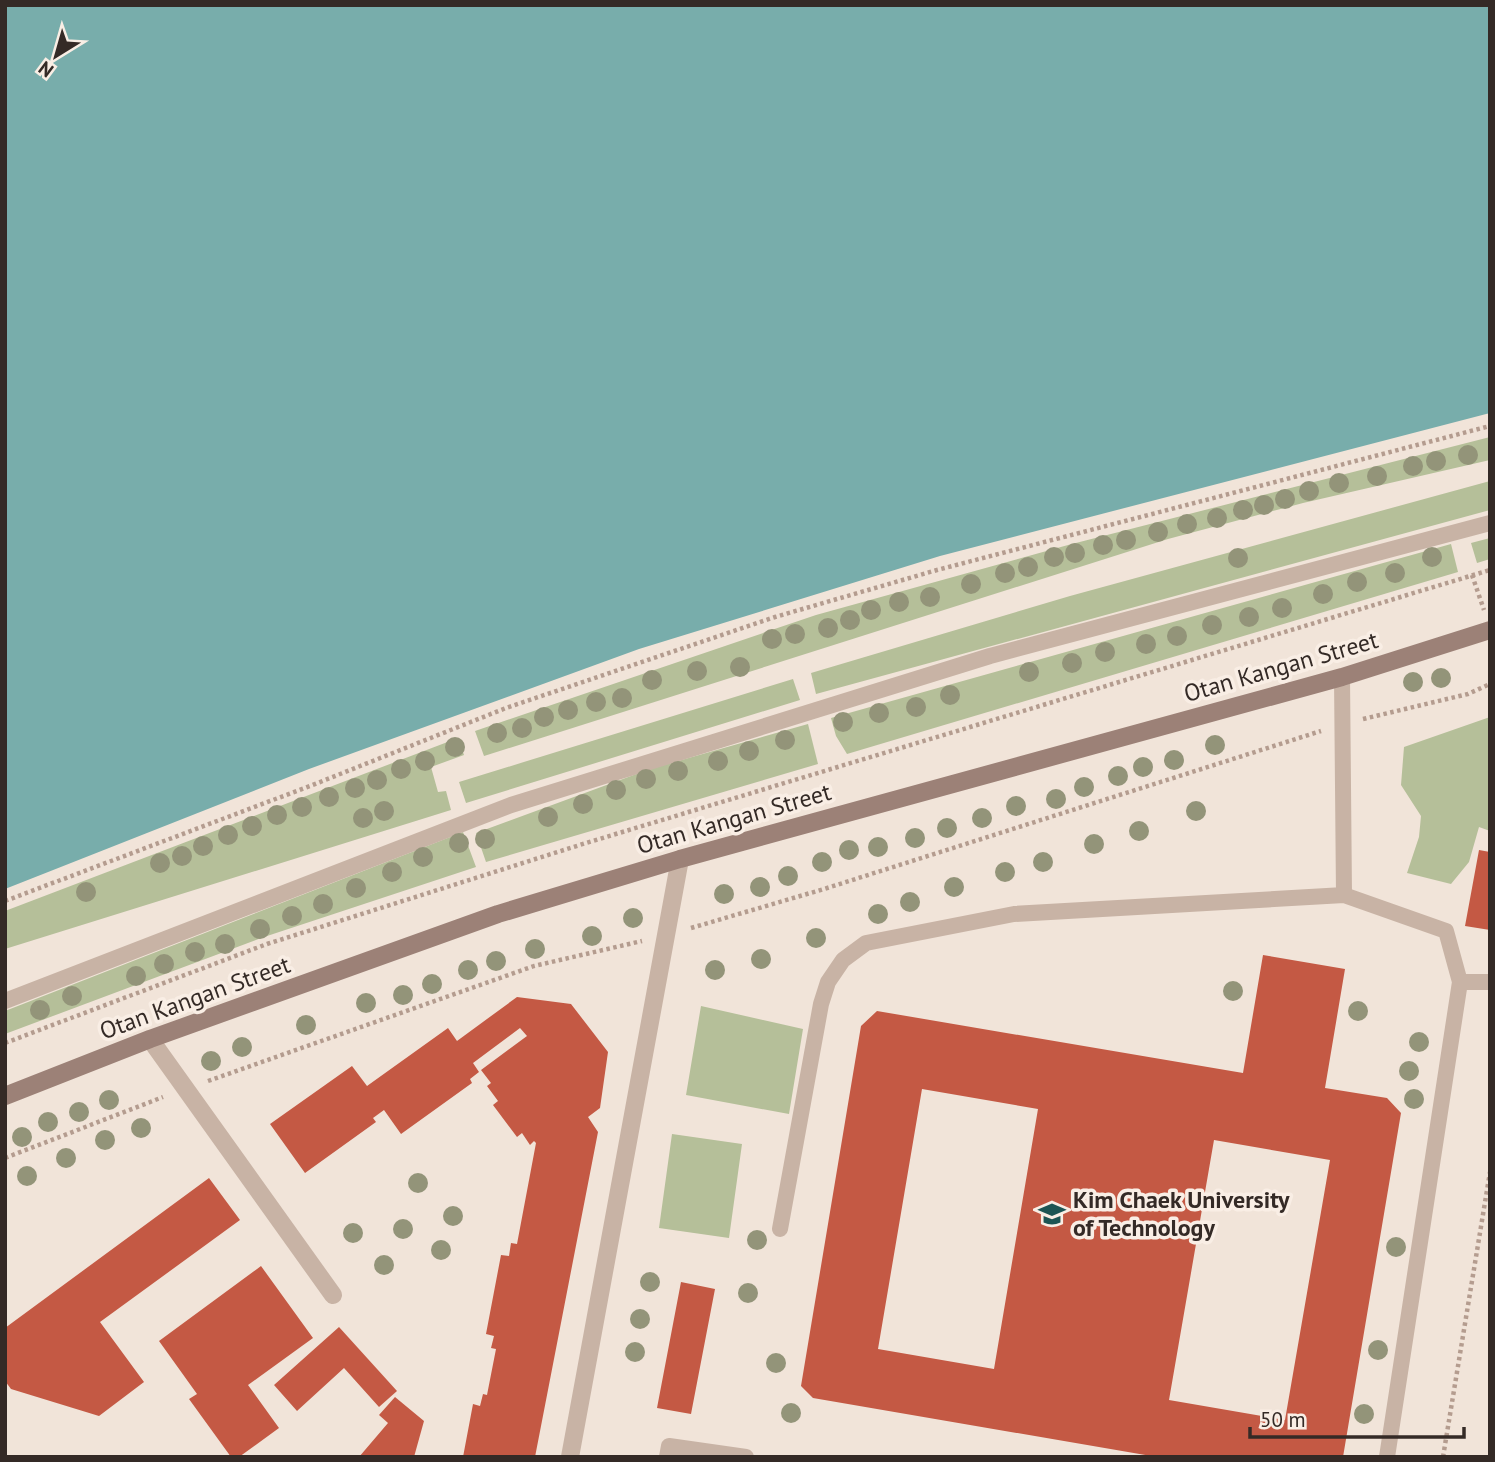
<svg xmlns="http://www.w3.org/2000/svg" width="1495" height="1462" font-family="'PT Sans',sans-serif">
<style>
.green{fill:#b5bf99}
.water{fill:#78adab}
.building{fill:#c45944;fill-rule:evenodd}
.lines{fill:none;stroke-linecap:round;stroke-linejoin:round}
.path{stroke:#b49c8f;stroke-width:4.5;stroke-dasharray:3.5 3.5;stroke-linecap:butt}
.lane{stroke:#c8b3a5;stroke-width:16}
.street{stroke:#c8b3a5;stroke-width:18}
.secondary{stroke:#9c8177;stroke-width:18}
.tree{fill:#939479}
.labels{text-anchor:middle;stroke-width:7;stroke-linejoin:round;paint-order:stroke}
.street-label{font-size:24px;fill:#342a26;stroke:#f9eee5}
.poi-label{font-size:24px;font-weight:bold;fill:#342a26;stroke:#f9eee5;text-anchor:start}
</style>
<rect width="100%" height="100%" fill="#f1e4d9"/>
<path class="green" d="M 1490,437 L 1490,460 L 1303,503 L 1168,539 L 484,756 L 475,731 L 816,615 L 1068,545 Z
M 1490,481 L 1490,510 L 816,694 L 811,673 L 1070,596 Z
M 1490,538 L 1490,559 L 1477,563 L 1471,543 Z
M 1451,544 L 1458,572 L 847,754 L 836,736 L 831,718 Z
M 793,679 L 800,700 L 466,803 L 459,782 Z
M 1490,717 L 1490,831 L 1479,827 L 1469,862 L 1451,884 L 1407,873 L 1419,837 L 1421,816 L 1401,785 L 1404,747 Z
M 808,724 L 818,764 L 486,862 L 476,833 L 650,769 Z
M 458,738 L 464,755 L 431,767 L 438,792 L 446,791 L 451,810 L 5,949 L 5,911 Z
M 463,832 L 476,867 L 261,938 L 5,1034 L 5,1011 Z
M 701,1006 L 803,1029 L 789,1114 L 686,1095 Z
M 672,1134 L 742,1144 L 729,1238 L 659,1228 Z"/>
<path class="water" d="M 5,5 L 1490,5 L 1490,413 L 940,556 L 639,649 L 309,769 L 5,889 Z"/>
<path class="building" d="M 1479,850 L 1490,852 L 1490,930 L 1465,926 Z
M 1263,955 L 1345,969 L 1325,1088 L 1387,1098 L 1401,1113 L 1343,1457 L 1157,1457 L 813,1398 L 801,1386 L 861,1026 L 877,1011 L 1243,1073 ZM 922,1089 L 1038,1109 L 994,1369 L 878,1349 ZM 1214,1140 L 1330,1160 L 1285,1420 L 1169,1400 Z
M 517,997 L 571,1004 L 608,1052 L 600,1108 L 588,1117 L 598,1132 L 535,1457 L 463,1457 L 473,1404 L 480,1406 L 483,1394 L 487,1395 L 496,1349 L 491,1348 L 494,1336 L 486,1334 L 501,1255 L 509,1256 L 511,1243 L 517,1244 L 536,1143 L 534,1141 L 530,1145 L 522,1133 L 517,1137 L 493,1105 L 498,1101 L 487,1086 L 491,1083 L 481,1070 L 527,1036 L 520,1028 L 473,1063 L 479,1072 L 470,1079 L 472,1083 L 401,1134 L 384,1110 L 373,1118 L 376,1122 L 305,1173 L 270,1124 L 352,1066 L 367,1086 L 448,1028 L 457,1041 Z
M 209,1178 L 240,1220 L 100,1322 L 144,1382 L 99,1416 L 11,1389 L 5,1381 L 5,1328 Z
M 261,1266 L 313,1338 L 248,1385 L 279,1428 L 239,1457 L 231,1457 L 189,1399 L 197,1394 L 159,1341 Z
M 681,1282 L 715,1289 L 691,1414 L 657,1408 Z
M 339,1327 L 397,1391 L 379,1407 L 344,1368 L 297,1411 L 274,1385 Z
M 395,1397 L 424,1421 L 414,1457 L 359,1457 L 388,1423 L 379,1415 Z"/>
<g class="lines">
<path class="path" d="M 1472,575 L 1484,610
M 1363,719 L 1468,694 L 1490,684
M 5,901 L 310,786 L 506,708 L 775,617 L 937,570 L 1490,426
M 691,928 L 824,889 L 1321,731
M 5,1043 L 267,944 L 586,843 L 1490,570
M 208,1081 L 534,966 L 642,941
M 5,1158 L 163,1097
M 1443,1457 L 1490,1172"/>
<path class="lane" d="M 1342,677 L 1344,895
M 5,1001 L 511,805 L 990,656 L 1490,523
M 780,1229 L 821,1004 L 828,982 L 843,960 L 866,943 L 1014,914 L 1344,895 L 1446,931 L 1460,982 L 1490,982
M 667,1457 L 669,1446 L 746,1457
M 1387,1457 L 1460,982"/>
<path class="street" d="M 150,1039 L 333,1295
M 570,1457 L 680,859"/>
<path class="secondary" d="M 5,1096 L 150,1039 L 498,914 L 680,859 L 1342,677 L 1490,630"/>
</g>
<g class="tree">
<circle cx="1468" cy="455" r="10"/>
<circle cx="1436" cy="461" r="10"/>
<circle cx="1413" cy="466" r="10"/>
<circle cx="1377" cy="476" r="10"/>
<circle cx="1339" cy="483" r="10"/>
<circle cx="1309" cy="491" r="10"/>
<circle cx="1285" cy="499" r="10"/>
<circle cx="1264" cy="505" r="10"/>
<circle cx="1243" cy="510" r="10"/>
<circle cx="1217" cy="518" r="10"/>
<circle cx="1187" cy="524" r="10"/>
<circle cx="1158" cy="532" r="10"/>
<circle cx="1126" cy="540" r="10"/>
<circle cx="1103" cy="545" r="10"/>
<circle cx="1075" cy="553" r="10"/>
<circle cx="1054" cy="557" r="10"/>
<circle cx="1432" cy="557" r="10"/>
<circle cx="1238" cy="558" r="10"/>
<circle cx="1028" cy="567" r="10"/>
<circle cx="1005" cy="573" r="10"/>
<circle cx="1395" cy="573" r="10"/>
<circle cx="1357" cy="582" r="10"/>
<circle cx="971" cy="584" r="10"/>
<circle cx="1323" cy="594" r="10"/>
<circle cx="930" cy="597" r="10"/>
<circle cx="899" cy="602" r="10"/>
<circle cx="1282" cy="608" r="10"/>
<circle cx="871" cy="610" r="10"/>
<circle cx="1249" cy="617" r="10"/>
<circle cx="850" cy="620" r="10"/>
<circle cx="1212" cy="625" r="10"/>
<circle cx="828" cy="628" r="10"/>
<circle cx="795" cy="634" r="10"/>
<circle cx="1177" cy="636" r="10"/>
<circle cx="772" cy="639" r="10"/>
<circle cx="1146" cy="644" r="10"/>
<circle cx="1105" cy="652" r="10"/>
<circle cx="1072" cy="663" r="10"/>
<circle cx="740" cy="667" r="10"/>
<circle cx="697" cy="671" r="10"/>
<circle cx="1029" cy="672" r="10"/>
<circle cx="1441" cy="678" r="10"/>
<circle cx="652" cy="680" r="10"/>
<circle cx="1413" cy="682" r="10"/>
<circle cx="950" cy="695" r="10"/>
<circle cx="622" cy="698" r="10"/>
<circle cx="596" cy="702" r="10"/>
<circle cx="916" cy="707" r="10"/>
<circle cx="568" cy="710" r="10"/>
<circle cx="879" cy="713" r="10"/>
<circle cx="544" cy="717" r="10"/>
<circle cx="843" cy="722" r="10"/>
<circle cx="522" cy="728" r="10"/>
<circle cx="497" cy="733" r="10"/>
<circle cx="785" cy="740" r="10"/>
<circle cx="1215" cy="745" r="10"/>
<circle cx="455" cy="747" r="10"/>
<circle cx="749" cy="751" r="10"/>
<circle cx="1174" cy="760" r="10"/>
<circle cx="425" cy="761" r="10"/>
<circle cx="718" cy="761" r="10"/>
<circle cx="1143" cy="767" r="10"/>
<circle cx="401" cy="769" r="10"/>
<circle cx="678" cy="771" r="10"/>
<circle cx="1118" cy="776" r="10"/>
<circle cx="646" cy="779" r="10"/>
<circle cx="377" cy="780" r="10"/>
<circle cx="1084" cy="787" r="10"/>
<circle cx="355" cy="788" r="10"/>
<circle cx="616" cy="790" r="10"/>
<circle cx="329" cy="797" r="10"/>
<circle cx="1056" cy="799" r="10"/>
<circle cx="583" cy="804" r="10"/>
<circle cx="1016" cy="806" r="10"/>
<circle cx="302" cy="807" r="10"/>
<circle cx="384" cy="811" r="10"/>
<circle cx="1196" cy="811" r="10"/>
<circle cx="277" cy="815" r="10"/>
<circle cx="548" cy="817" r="10"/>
<circle cx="363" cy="818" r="10"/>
<circle cx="982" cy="818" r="10"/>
<circle cx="252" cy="826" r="10"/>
<circle cx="947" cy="828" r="10"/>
<circle cx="1139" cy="831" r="10"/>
<circle cx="228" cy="835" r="10"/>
<circle cx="915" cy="838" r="10"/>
<circle cx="485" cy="839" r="10"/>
<circle cx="459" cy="843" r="10"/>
<circle cx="1094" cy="844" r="10"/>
<circle cx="203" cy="846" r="10"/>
<circle cx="878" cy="847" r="10"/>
<circle cx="849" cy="850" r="10"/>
<circle cx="182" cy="856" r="10"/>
<circle cx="423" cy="857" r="10"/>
<circle cx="822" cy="862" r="10"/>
<circle cx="1043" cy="862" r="10"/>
<circle cx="160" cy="863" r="10"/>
<circle cx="392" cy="872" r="10"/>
<circle cx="1005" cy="872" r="10"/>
<circle cx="788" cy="876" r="10"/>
<circle cx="760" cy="887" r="10"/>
<circle cx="954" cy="887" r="10"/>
<circle cx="356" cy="888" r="10"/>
<circle cx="86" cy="892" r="10"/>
<circle cx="724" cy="894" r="10"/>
<circle cx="910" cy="902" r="10"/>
<circle cx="323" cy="904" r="10"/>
<circle cx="878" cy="914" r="10"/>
<circle cx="292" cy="916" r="10"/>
<circle cx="633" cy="918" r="10"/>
<circle cx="260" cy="929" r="10"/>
<circle cx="592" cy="936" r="10"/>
<circle cx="816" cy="938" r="10"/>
<circle cx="225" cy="944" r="10"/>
<circle cx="535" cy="949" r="10"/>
<circle cx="195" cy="952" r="10"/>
<circle cx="761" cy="959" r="10"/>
<circle cx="496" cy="961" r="10"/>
<circle cx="164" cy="964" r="10"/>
<circle cx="468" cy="970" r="10"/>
<circle cx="715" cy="970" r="10"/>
<circle cx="136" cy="976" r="10"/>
<circle cx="432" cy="984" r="10"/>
<circle cx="1233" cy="991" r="10"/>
<circle cx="403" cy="995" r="10"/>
<circle cx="72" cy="996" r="10"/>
<circle cx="366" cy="1003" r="10"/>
<circle cx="40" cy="1010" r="10"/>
<circle cx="1358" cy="1011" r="10"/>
<circle cx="306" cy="1025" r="10"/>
<circle cx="1419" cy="1042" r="10"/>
<circle cx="242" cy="1047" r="10"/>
<circle cx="211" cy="1061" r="10"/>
<circle cx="1409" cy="1071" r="10"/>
<circle cx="1414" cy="1099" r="10"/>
<circle cx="109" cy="1100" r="10"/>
<circle cx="79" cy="1112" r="10"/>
<circle cx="48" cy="1122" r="10"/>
<circle cx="141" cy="1128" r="10"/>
<circle cx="22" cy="1137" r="10"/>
<circle cx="105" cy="1140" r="10"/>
<circle cx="66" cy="1158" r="10"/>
<circle cx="27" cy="1176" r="10"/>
<circle cx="418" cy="1183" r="10"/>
<circle cx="453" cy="1216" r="10"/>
<circle cx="403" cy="1229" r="10"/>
<circle cx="353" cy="1233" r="10"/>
<circle cx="757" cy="1240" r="10"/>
<circle cx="1396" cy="1247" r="10"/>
<circle cx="441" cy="1250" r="10"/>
<circle cx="384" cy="1265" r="10"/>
<circle cx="650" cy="1282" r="10"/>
<circle cx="748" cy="1293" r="10"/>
<circle cx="640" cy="1319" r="10"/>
<circle cx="1378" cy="1350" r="10"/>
<circle cx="635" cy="1352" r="10"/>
<circle cx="776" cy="1363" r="10"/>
<circle cx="791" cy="1413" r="10"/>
<circle cx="1364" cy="1414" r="10"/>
</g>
<defs>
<symbol id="university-bare" viewBox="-9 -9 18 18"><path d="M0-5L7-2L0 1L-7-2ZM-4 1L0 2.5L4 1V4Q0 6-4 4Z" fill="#1d5554" stroke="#f9eee5" stroke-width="2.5" paint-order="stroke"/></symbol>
</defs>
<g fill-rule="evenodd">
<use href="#university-bare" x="1033" y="1195" width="38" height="38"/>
</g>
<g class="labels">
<g class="street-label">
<text transform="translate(1281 667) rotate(-16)" y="8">Otan Kangan Street</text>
<text transform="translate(734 819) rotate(-16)" y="8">Otan Kangan Street</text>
<text transform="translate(195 998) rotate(-20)" y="8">Otan Kangan Street</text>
</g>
<g class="poi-label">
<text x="1073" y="1208">Kim Chaek University<tspan x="1073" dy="28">of Technology</tspan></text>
</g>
</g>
<rect width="1495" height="1462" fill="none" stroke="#342a26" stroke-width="14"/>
<g transform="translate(56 56) rotate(217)" stroke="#f9eee5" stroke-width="5" paint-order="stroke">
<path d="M0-5L12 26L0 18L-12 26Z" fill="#342a26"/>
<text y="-10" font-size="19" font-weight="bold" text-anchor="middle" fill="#342a26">N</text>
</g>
<path d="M1250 1427v10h214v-10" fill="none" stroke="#342a26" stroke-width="3.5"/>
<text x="1260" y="1427" font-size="21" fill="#342a26" stroke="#f9eee5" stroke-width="5" paint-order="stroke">50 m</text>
</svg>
